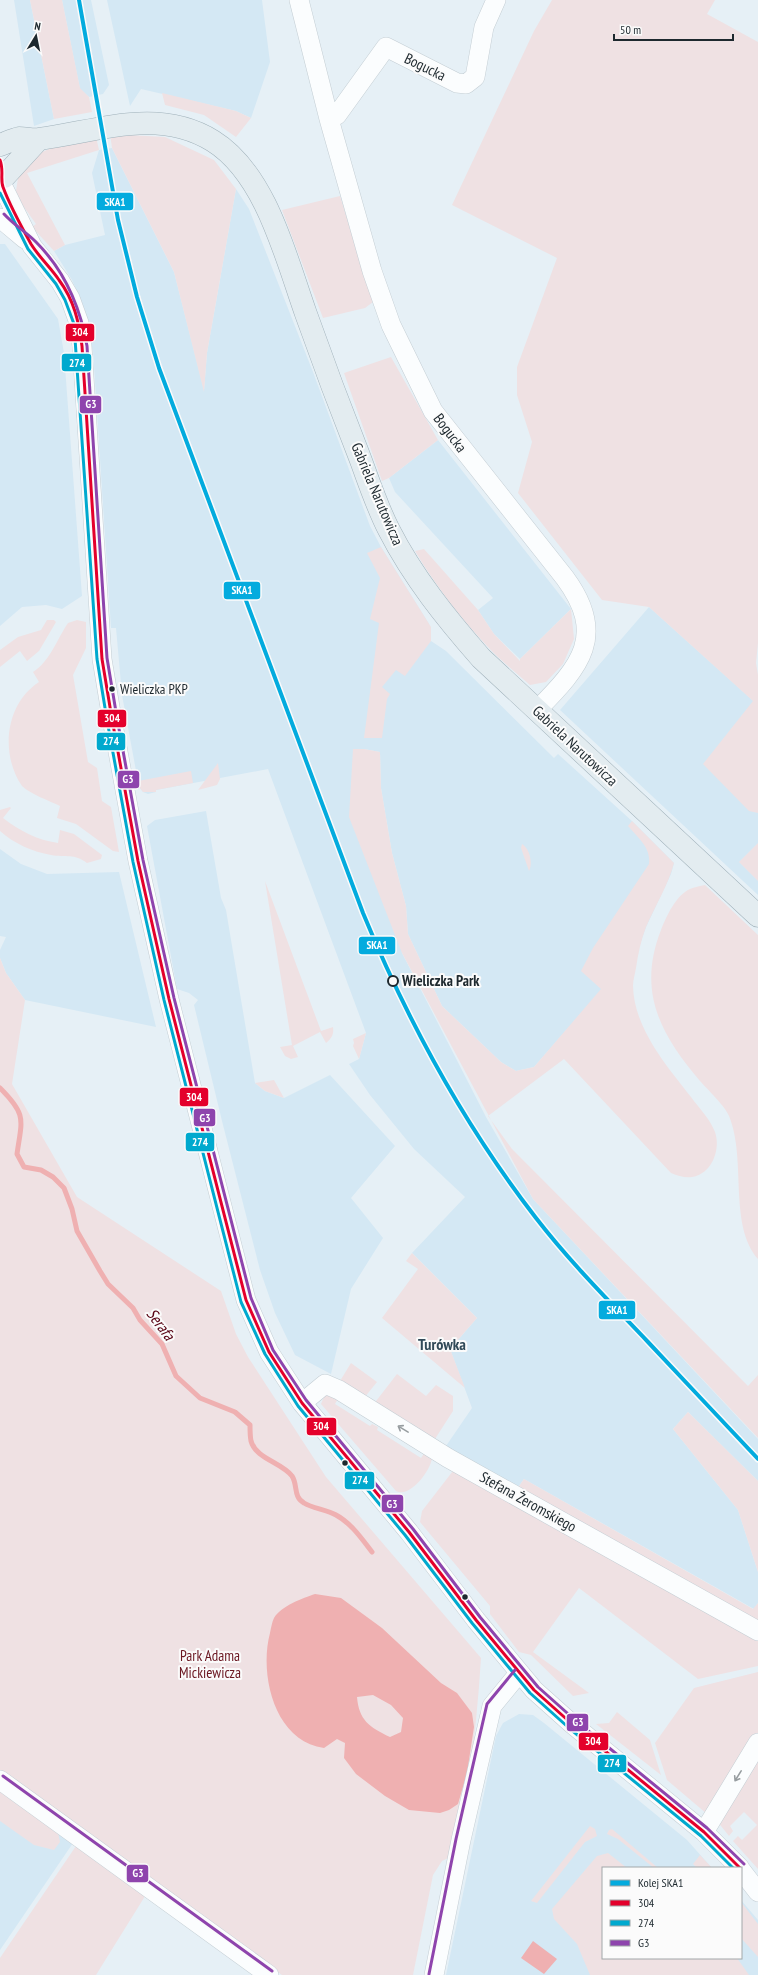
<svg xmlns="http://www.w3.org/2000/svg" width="758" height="1975" font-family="'PT Sans Narrow',sans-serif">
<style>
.built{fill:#d4e8f4}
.green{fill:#efe1e3}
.water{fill:#efb0b1;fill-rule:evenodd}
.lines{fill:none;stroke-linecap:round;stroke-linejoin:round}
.stream{stroke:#efb0b1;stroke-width:5}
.minor-casing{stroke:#c4ced4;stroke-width:20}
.major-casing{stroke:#a0b1ba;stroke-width:23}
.minor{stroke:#fbfdfe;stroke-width:19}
.major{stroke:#e3ecf0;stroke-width:22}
.bus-1-casing{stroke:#fbfbfb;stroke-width:6}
.bus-2-casing{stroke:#fbfbfb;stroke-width:6}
.bus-3-casing{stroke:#fbfbfb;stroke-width:6}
.bus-1{stroke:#e4002b;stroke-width:3}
.bus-2{stroke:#00a9ce;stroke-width:3}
.bus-3{stroke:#8e44ad;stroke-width:3}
.rail-1-casing{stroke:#fbfbfb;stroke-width:7}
.rail-1{stroke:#03abde;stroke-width:4}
.oneway{stroke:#979da0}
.bus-dot{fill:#1d282e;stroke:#fbfbfb;stroke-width:1.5}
.stop-dot{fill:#fbfbfb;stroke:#1d282e;stroke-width:2}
.labels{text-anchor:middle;stroke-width:4;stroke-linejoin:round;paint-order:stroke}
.bus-label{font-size:14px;fill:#1d282e;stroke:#fbfbfb;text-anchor:start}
.street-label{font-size:15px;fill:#1d282e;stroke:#fbfbfb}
.stop-label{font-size:15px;font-weight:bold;fill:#1d282e;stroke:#fbfbfb;text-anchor:start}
.park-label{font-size:15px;fill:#6b1721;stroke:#fbfbfb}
.water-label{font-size:16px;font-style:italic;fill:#570011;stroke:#fbfbfb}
.neighbourhood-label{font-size:16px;font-weight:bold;fill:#314a58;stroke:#fbfbfb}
.line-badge{stroke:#fbfbfb;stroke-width:1.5}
.badge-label{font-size:11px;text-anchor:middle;font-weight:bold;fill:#fff}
</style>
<rect width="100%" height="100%" fill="#e6f0f6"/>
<path class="built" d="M 14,0 L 30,0 L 54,119 L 34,126 Z
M 62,0 L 91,0 L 109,85 L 103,94 L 89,97 L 80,89 Z
M 107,0 L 262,0 L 270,62 L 251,118 L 236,111 L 141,89 L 130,106 Z
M 112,148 L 174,272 L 204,390 L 207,353 L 236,189 L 249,209 L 313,372 L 370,526 L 381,547 L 429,624 L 431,641 L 446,651 L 554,758 L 558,754 L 632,821 L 674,863 L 671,874 L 646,927 L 639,947 L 534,1067 L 516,1071 L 501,1062 L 442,1006 L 408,934 L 406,906 L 392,853 L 381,788 L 380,752 L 364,749 L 402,953 L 486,1117 L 533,1199 L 758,1439 L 758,1481 L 688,1412 L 673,1429 L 738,1510 L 758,1572 L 758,1603 L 754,1609 L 524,1479 L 517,1489 L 446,1446 L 472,1408 L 450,1349 L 477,1318 L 412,1253 L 465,1197 L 414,1149 L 370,1095 L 349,1064 L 359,1059 L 366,1033 L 268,769 L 156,790 L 156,792 L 148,794 L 143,792 L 139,787 L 122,695 L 116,628 L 111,628 L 93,351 L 83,305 L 72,280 L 54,251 L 65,245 L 105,235 L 92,173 L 99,150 Z
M 0,244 L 5,244 L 58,319 L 64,353 L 82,596 L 62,609 L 46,605 L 22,607 L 0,626 Z
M 438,440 L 571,609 L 520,659 L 494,634 L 478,610 L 493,598 L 395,492 L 389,478 Z
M 649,607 L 758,705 L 758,895 L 560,710 Z
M 206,811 L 221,898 L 226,910 L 255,1083 L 265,1091 L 284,1098 L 330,1075 L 395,1146 L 351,1198 L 383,1238 L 351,1289 L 331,1374 L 295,1355 L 275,1313 L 260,1270 L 222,1121 L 194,1005 L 198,1000 L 189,993 L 177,989 L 147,826 L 155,820 Z
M 0,849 L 21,864 L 47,874 L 119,872 L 156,1027 L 25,1000 L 6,973 L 0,958 L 0,950 L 6,937 L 0,936 Z
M 519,1714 L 533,1715 L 544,1723 L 687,1840 L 712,1868 L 603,1868 L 603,1958 L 741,1958 L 741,1900 L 758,1920 L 758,1975 L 446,1975 L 496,1736 L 503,1723 Z
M 0,1792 L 73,1843 L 0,1950 Z"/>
<path class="green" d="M 30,0 L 62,0 L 80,88 L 89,97 L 92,112 L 54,119 Z
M 552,0 L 715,0 L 707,14 L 758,42 L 758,643 L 756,663 L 758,675 L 758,813 L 749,811 L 703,764 L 753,701 L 649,607 L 602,600 L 518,493 L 532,442 L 517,395 L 517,367 L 557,258 L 452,205 L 534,31 Z
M 162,93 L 236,111 L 251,118 L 236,137 L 204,115 L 165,105 Z
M 110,134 L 165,137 L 214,160 L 236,189 L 207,353 L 204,392 L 174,272 L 112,148 Z
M 96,137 L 99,150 L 27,173 L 65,245 L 54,251 L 32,227 L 36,224 L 21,203 L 16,191 L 18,178 L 31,157 L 58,145 Z
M 340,196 L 373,302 L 365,308 L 323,318 L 282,210 Z
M 391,357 L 438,440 L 389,478 L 382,481 L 344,373 Z
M 381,547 L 431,627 L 431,641 L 405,676 L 396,670 L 382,687 L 390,694 L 387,699 L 382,738 L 364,738 L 379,623 L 370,619 L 380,578 L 367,553 Z
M 424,549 L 478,610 L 494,634 L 520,661 L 520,659 L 571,609 L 574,639 L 563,664 L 546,682 L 530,685 C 515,672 500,660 487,646 C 460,617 435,585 415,551 Z
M 47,620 L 54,620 L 56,622 L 39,651 L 27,661 L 20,651 L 0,667 L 0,650 L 18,637 L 41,630 Z
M 77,620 L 86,622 L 86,648 L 73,675 L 88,762 L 97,768 L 102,801 L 111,807 L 119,852 L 113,851 L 76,824 L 57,818 L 60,806 C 50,801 30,794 22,786 C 0,754 5,704 39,682 L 33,672 C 49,662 56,642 66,626 L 68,623 Z
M 353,749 L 364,749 L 380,752 L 381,788 L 392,853 L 406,906 L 408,934 L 442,1006 L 501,1062 L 516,1071 L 534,1067 L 601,989 L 581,971 L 593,948 L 649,864 C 651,847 638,838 628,826 L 632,821 L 674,863 C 668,886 655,906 646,927 C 641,940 638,954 636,968 C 635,974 633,980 633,986 C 634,1028 666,1065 691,1097 C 699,1108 710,1119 715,1132 C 721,1149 712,1174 692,1177 C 685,1178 678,1176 671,1173 L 564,1059 L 488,1116 L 512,1149 L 748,1386 L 758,1375 L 758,1438 L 533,1199 L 402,953 L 349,817 Z
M 218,763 L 220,779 L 217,785 L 198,790 Z
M 191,771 L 193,783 L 156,790 L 156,792 L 143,792 L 139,787 L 138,781 Z
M 10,807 L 11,808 L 3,818 C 20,831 37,840 58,843 L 60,830 L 74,834 L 102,855 L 101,859 L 87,863 C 74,853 66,858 51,855 C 33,852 13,843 0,831 L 0,810 Z
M 758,843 L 758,881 L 739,862 Z
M 522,844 C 530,849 533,863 529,871 L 521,848 Z
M 265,881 L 321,1031 L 333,1027 C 334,1034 332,1038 326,1043 L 320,1032 L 293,1046 L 298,1057 L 291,1059 L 285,1056 L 280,1047 L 292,1045 Z
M 705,885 L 758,935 L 758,1259 C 728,1224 747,1160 729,1116 C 725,1106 708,1090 700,1081 C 660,1034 637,991 661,930 C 666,917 676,895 690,889 C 694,887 700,886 705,885 Z
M 0,958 L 6,973 L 25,1000 L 12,1084 L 77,1197 L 221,1291 L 236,1334 L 248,1357 L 326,1477 L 481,1658 C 477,1724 469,1790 455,1855 L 442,1861 L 433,1875 L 413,1975 L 282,1975 L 0,1772 Z
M 366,1033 L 359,1059 L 353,1046 L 354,1043 L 353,1039 Z
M 274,1080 L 284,1098 L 265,1091 L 255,1083 Z
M 412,1253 L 477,1318 L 450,1349 L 465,1388 L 382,1318 L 418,1269 L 406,1261 Z
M 351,1363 L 377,1382 L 364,1398 L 340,1381 Z
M 397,1374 L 426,1396 L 436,1385 L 453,1396 L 453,1411 L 433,1442 L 373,1405 Z
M 327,1395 L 340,1395 L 335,1404 L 370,1426 L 372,1424 L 378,1427 L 377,1430 L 421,1458 L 427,1449 L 432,1456 C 433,1468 410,1499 396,1491 L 321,1404 L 324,1397 Z
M 688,1412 L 758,1481 L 758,1572 L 738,1510 L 673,1429 Z
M 456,1467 L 758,1636 L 758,1666 L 698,1679 L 579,1588 L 533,1652 L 589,1693 L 573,1696 L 531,1655 L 519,1652 L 490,1614 L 490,1606 L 420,1522 L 422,1511 Z
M 524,1479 L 753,1609 L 758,1603 L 758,1623 L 517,1489 Z
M 758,1672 L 758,1733 L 742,1762 L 707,1814 L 667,1780 L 655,1743 L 694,1688 Z
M 617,1712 L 650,1740 L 661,1775 L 596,1724 L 609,1723 Z
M 758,1754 L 758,1869 L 733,1841 L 738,1836 L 742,1840 L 757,1825 L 744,1812 L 730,1826 L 733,1831 L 729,1836 L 717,1821 Z
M 0,1789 L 58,1832 L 60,1842 L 54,1850 L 34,1845 L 0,1821 Z
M 590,1826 L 595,1829 L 597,1836 L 585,1842 L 537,1903 L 531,1901 Z
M 612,1829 L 658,1868 L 654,1868 L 618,1839 L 607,1834 L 609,1830 Z
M 76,1846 L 147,1893 L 96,1975 L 0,1975 L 0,1958 Z
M 608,1853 L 627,1868 L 603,1868 L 603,1958 L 737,1958 L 749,1975 L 590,1975 L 577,1944 L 554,1919 L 552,1909 L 597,1856 Z
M 700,1855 L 712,1868 L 697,1868 L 693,1864 Z
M 741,1902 L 758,1924 L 758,1957 L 741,1938 Z"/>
<path class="water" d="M 315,1594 L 341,1598 L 382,1628 L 441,1683 L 457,1693 L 472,1713 L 474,1727 L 467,1773 L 458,1804 L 449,1810 L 440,1813 L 409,1810 L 385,1796 L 356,1774 L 344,1758 L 345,1743 L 337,1739 L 324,1748 C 274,1741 259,1674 270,1633 C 271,1628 272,1622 274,1618 C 281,1606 303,1598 315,1594 ZM 373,1695 L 391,1705 L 403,1718 L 401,1732 L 390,1737 C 369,1727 359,1720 357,1697 Z
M 533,1941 L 557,1959 L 544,1974 L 521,1958 Z"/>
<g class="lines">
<path class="stream" d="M 0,1088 C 27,1115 22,1119 17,1154 L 24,1167 L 41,1170 L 53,1177 L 64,1188 L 72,1209 L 77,1231 L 100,1271 L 108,1284 L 133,1308 L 140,1320 L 162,1344 L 176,1376 L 200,1398 L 235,1412 L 250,1425 C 250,1430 250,1436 251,1441 C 256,1459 281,1462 292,1476 C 298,1485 293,1497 304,1503 C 312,1508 327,1510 336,1515 C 351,1523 362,1539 372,1552"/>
<defs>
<path id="minor" d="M 299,0 L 329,119 L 372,271 L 391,325 L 433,411 L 565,578 C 607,635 581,666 537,710
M 329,119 L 337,115 L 386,47 L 457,83 L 466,84 L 475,77 L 484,27 L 496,0
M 2,185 L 32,246 L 60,281 L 70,298 L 79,323 L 82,346 L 102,659 L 112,719 L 138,861 L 169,999 L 246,1300 L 269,1352 L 302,1403 L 409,1532 L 476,1620 L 534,1690 L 572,1724 L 704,1832 L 740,1868
M 0,218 L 25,239
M 302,1403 L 325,1384 L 339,1390 L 448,1458 L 758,1631
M 0,1780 L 269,1975
M 704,1832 L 758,1743
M 741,1870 L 758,1892
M 434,1975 L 461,1840 L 492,1706 L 519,1673"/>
<path id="major" d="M 0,145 C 6,143 13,139 19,138 C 26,138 33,140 39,139 C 99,131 158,107 213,141 C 266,174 286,258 306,314 C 323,362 341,410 360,458 C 369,482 377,507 389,530 C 413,577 446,618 481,658 L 758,916
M 4,177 L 38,140"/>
</defs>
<use href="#minor" class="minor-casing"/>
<use href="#major" class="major-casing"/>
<use href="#minor" class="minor"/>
<use href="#major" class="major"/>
<defs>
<path id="bus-1" d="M 0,160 C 4,170 0,179 3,187 C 10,206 21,226 31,244 C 39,257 51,268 59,280 C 74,300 79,322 82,346 L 102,659 L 112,719 L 138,861 L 169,999 L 246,1300 L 269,1352 L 302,1403 L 409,1532 L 476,1620 L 534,1690 L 572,1724 L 704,1832 L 740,1868"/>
<path id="bus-2" d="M 0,193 L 28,249 L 56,284 L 65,300 L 74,324 L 97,659 L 107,720 L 133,862 L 164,1000 L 241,1302 L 265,1354 L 298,1406 L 405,1535 L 472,1623 L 530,1693 L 569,1728 L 701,1836 L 733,1868"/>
<path id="bus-3" d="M 4,214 C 14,225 26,232 36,242 C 65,271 80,306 87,346 L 107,658 L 117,718 L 143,860 L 174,998 L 251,1298 L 273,1350 L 306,1400 L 413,1529 L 480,1617 L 538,1687 L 575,1720 L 707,1828 L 744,1864
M 3,1776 L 272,1971
M 429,1974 L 456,1839 L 487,1704 L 515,1670"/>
</defs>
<use href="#bus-1" class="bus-1-casing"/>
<use href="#bus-2" class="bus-2-casing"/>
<use href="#bus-3" class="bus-3-casing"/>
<use href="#bus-1" class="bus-1"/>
<use href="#bus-2" class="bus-2"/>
<use href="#bus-3" class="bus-3"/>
<defs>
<path id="rail-1" d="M 79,0 L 118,220 L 137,297 L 159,368 L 363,913 C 408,1022 464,1125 536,1218 C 570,1262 610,1302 648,1342 C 685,1381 721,1420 758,1459"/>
</defs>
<use href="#rail-1" class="rail-1-casing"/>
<use href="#rail-1" class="rail-1"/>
</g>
<defs><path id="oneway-shaft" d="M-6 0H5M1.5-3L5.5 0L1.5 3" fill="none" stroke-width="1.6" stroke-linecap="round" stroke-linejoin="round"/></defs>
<g class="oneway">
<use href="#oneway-shaft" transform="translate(403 1429) rotate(-149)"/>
<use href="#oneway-shaft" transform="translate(738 1776) rotate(122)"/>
</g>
<g class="bus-dot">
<circle cx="112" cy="689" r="3.5"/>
<circle cx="345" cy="1463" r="3.5"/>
<circle cx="465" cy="1597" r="3.5"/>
</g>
<circle class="stop-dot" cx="393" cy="981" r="5"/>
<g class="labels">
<g class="bus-label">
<text x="120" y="694">Wieliczka PKP</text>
</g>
<g class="street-label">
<text transform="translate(425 67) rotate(26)" y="5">Bogucka</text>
<text transform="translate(450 433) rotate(53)" y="5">Bogucka</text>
<text transform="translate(377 494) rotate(67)" y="5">Gabriela Narutowicza</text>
<text transform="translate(575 746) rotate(43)" y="5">Gabriela Narutowicza</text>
<text transform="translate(528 1502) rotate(29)" y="5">Stefana Żeromskiego</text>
</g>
<g class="stop-label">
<text x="402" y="986">Wieliczka Park</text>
</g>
<g class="park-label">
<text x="210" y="1661">Park Adama<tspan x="210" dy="17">Mickiewicza</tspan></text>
</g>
<g class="water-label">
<text transform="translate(161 1324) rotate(53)" y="6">Serafa</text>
</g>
<g class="neighbourhood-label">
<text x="442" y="1350">Turówka</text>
</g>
</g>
<g class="line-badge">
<rect x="96" y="192" width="38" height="19" rx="4" fill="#03abde"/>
<rect x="65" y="323" width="30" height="19" rx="4" fill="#e4002b"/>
<rect x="61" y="353" width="31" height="19" rx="4" fill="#00a9ce"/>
<rect x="79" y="395" width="23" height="19" rx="4" fill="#8e44ad"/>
<rect x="223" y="581" width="38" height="19" rx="4" fill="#03abde"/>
<rect x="97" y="709" width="30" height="19" rx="4" fill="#e4002b"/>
<rect x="96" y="732" width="30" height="19" rx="4" fill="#00a9ce"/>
<rect x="117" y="770" width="23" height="19" rx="4" fill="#8e44ad"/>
<rect x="358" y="936" width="38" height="19" rx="4" fill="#03abde"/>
<rect x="179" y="1087" width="30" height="20" rx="4" fill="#e4002b"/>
<rect x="193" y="1108" width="23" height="19" rx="4" fill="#8e44ad"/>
<rect x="185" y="1132" width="30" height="20" rx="4" fill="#00a9ce"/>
<rect x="598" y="1300" width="38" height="20" rx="4" fill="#03abde"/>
<rect x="306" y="1417" width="31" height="19" rx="4" fill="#e4002b"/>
<rect x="344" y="1471" width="31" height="19" rx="4" fill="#00a9ce"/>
<rect x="381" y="1494" width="23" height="19" rx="4" fill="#8e44ad"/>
<rect x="566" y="1713" width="23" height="19" rx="4" fill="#8e44ad"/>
<rect x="578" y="1732" width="31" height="19" rx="4" fill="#e4002b"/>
<rect x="597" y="1754" width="30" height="19" rx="4" fill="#00a9ce"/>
<rect x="126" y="1864" width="23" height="19" rx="4" fill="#8e44ad"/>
</g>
<g class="badge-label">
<text x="115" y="206">SKA1</text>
<text x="80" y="336">304</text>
<text x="77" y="367">274</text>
<text x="91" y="408">G3</text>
<text x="242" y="594">SKA1</text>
<text x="112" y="722">304</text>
<text x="111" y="745">274</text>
<text x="128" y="783">G3</text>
<text x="377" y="949">SKA1</text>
<text x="194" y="1101">304</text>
<text x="205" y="1122">G3</text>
<text x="200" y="1146">274</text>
<text x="617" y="1314">SKA1</text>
<text x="321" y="1430">304</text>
<text x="360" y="1484">274</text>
<text x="392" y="1508">G3</text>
<text x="578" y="1726">G3</text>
<text x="593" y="1745">304</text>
<text x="612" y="1767">274</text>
<text x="138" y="1877">G3</text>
</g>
<rect x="602" y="1867" width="140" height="92" fill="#fbfbfb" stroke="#a2a7a9"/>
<rect x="610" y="1880" width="20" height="6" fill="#03abde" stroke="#a2a7a9"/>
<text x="638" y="1887" font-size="12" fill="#1d282e">Kolej SKA1</text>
<rect x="610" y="1900" width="20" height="6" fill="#e4002b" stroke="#a2a7a9"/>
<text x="638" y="1907" font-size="12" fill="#1d282e">304</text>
<rect x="610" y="1920" width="20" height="6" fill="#00a9ce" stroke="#a2a7a9"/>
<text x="638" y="1927" font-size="12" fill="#1d282e">274</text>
<rect x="610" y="1940" width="20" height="6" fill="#8e44ad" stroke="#a2a7a9"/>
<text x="638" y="1947" font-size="12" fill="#1d282e">G3</text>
<g transform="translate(36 36) rotate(10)" stroke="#fbfbfb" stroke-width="3" paint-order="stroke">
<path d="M0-3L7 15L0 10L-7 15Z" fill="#1d282e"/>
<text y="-6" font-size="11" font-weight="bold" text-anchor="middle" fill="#1d282e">N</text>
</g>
<path d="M614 34v6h119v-6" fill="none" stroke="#1d282e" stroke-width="2"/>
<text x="620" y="34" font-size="12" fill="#1d282e" stroke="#fbfbfb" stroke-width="3" paint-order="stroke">50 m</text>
</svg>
